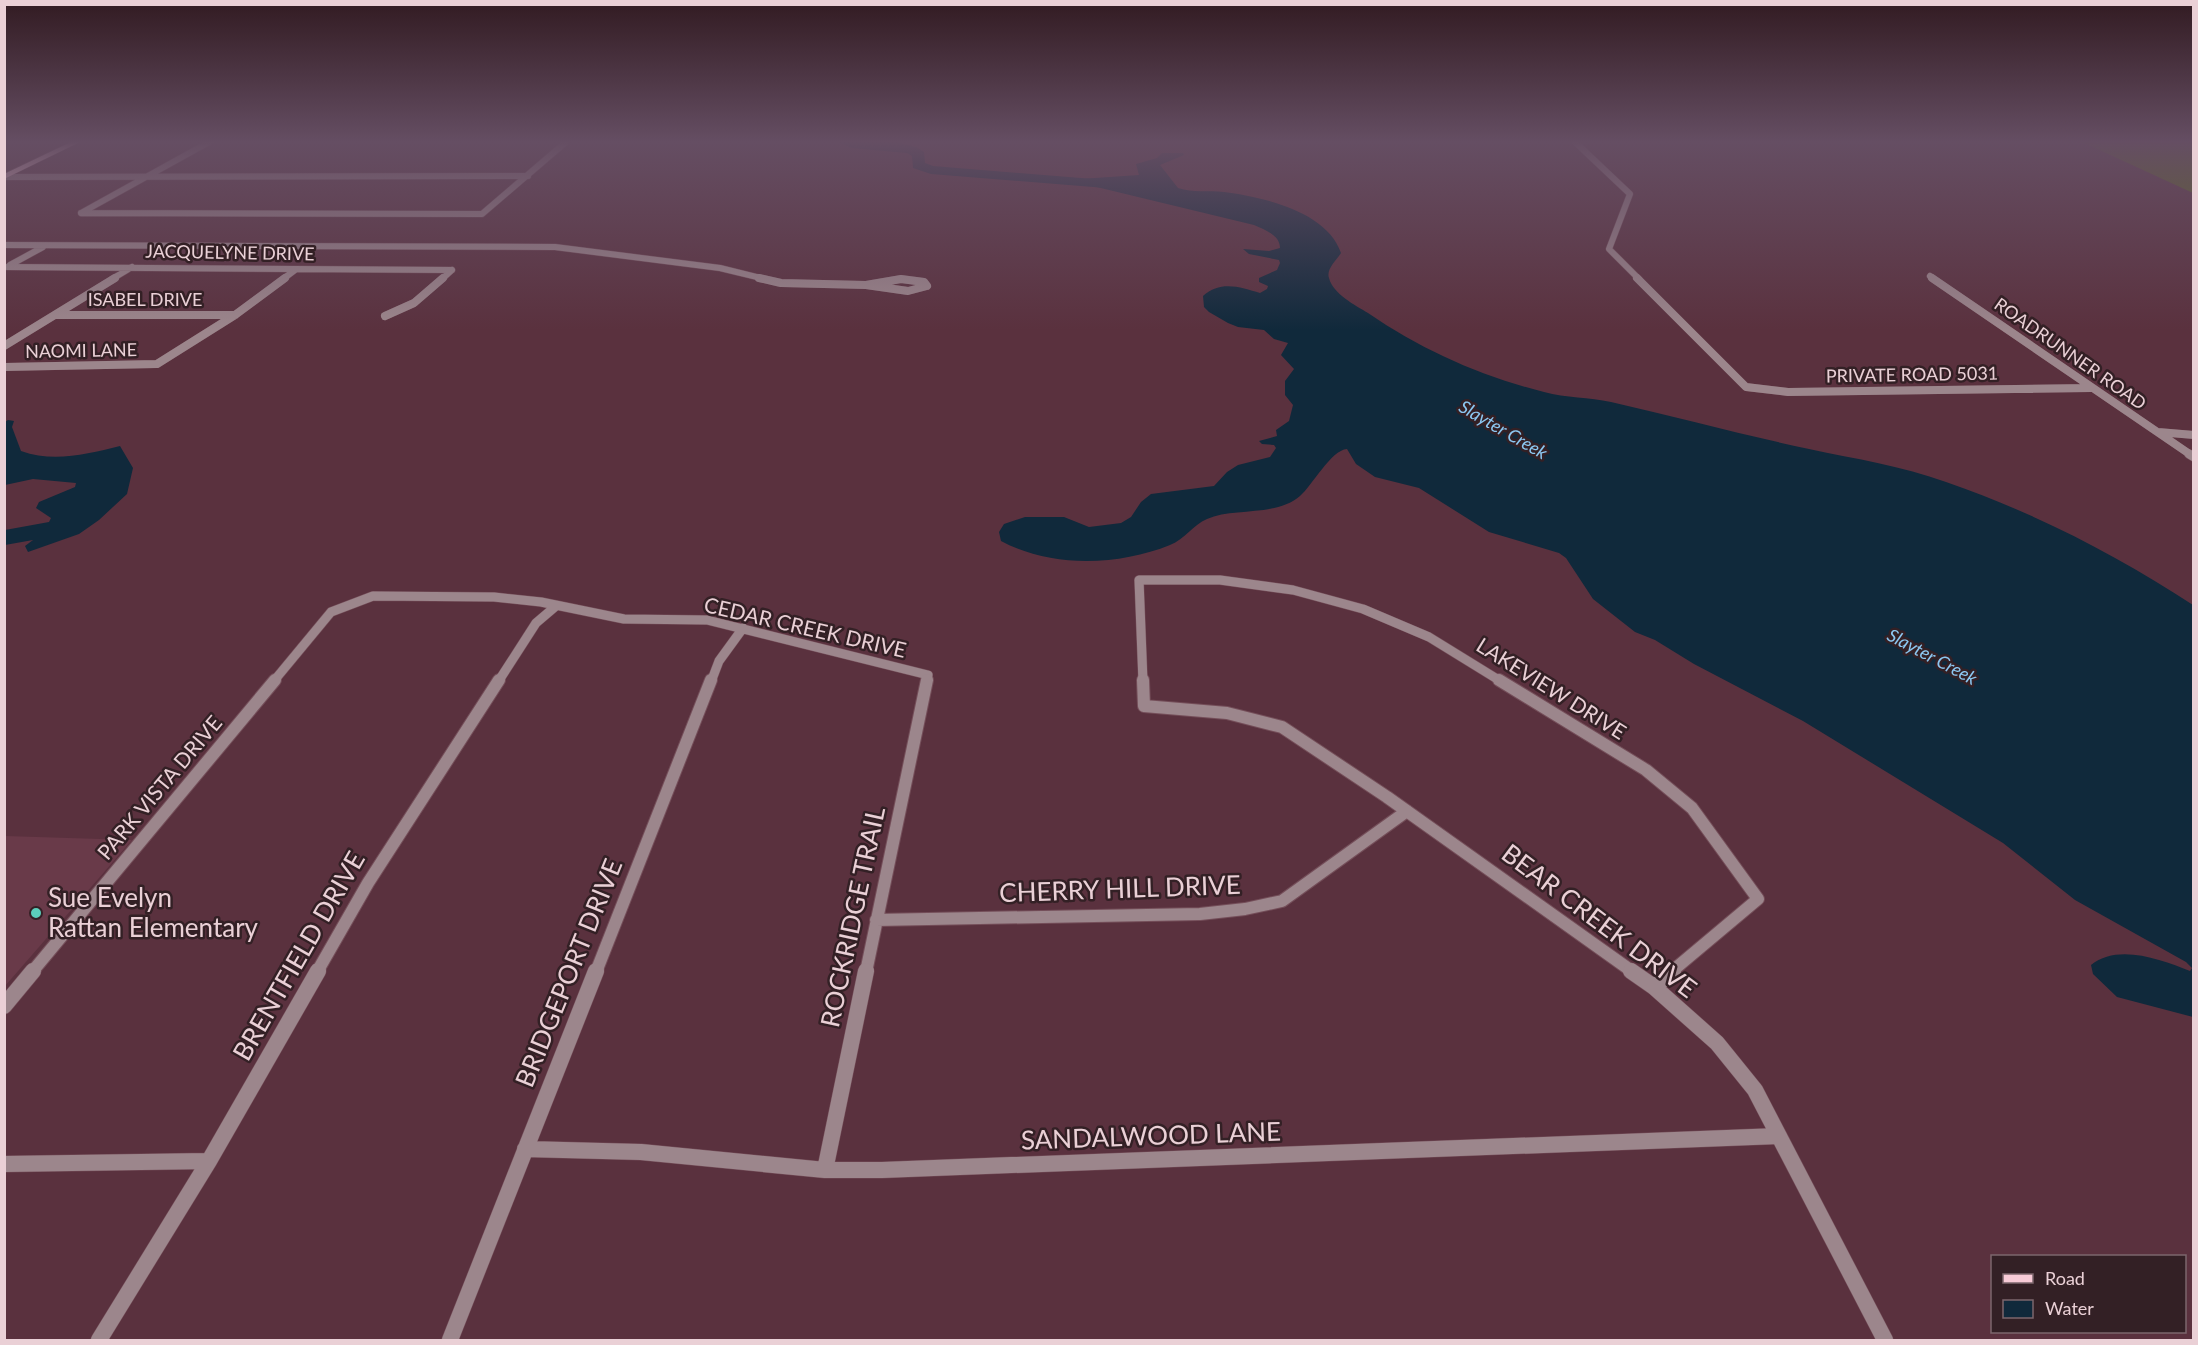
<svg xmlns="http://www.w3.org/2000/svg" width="2198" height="1345" font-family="Lato,sans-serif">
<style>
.built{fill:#693a49}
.green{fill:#586913}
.water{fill:#10293b}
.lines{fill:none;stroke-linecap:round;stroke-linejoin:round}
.river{fill:#10293b;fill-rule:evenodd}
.minor-far4-casing{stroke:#744e59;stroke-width:7}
.minor-far3-casing{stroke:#744e59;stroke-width:8}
.minor-far2-casing{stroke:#744e59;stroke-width:10}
.minor-far1-casing{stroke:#744e59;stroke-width:14}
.minor-casing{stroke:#744e59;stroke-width:17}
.major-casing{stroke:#744e59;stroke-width:1}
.minor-far4{stroke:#9c868c;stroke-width:6}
.minor-far3{stroke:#9c868c;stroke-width:8}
.minor-far2{stroke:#9c868c;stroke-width:9}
.minor-far1{stroke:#9c868c;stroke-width:12}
.minor{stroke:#9c868c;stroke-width:16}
.major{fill:#f8cbd7;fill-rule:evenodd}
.poi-dot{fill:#5bcebb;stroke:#332025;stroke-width:2}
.labels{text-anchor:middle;stroke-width:5;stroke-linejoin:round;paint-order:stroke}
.far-street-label{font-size:18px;fill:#ead0d6;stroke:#332025}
.far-water-label{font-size:18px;font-style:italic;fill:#8cc7f1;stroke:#332025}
.street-label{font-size:21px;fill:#ead0d6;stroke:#332025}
.near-street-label{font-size:26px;fill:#ead0d6;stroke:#332025}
.near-poi-label{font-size:26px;fill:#ead0d6;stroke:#332025;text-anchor:start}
</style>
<rect width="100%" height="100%" fill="#5a313e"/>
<path class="built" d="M 5,836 L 132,840 L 5,986 L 4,836 Z"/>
<path class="green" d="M 2080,141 L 2193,141 L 2193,193 Z"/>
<path class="water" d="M 1162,153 L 1183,153 L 1184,155 L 1160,165 L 1178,188 C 1193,193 1208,190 1224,192 C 1262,197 1327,211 1341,253 C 1336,261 1326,269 1329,278 C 1333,294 1355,305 1368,313 C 1422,350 1480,376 1544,392 C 1566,398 1589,397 1611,402 C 1677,417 1743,435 1809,449 C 1856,459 1902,466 1946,482 C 2033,512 2117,555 2193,605 L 2193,1017 L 2117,997 L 2093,974 L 2091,965 C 2118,943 2162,960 2190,971 L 2192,968 L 2186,962 L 2075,900 L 2003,843 L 1803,721 L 1694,664 L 1655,640 L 1635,632 L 1593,599 L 1566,558 L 1559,553 L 1489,532 L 1419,488 L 1375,477 L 1356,464 L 1347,449 C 1331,450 1312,486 1300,496 C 1276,517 1233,507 1207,519 C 1193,525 1185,539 1170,545 C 1118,566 1051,568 1001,541 L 999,532 L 1004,524 L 1025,517 L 1064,517 L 1089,527 L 1121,523 L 1131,517 L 1141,502 L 1151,494 L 1214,486 L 1227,472 L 1238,465 L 1270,457 L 1276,448 L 1274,445 L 1262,444 L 1259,441 L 1277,436 L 1276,430 L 1289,421 L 1293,405 L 1285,395 L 1285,381 L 1294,369 L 1281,355 L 1288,343 L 1274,339 L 1264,330 L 1238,327 L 1228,323 L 1209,312 L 1204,307 L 1203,296 C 1220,280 1241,287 1260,293 L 1267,289 L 1268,286 L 1259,282 L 1259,278 L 1277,270 L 1280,263 L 1279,260 L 1249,254 L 1243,249 L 1269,251 L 1280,248 C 1280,235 1265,230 1254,225 L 1080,183 L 1080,179 L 1139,175 L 1136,164 L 1157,158 Z
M 8,420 L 14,421 L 12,427 L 21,451 C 54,463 87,454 120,446 L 133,468 L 127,494 L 99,520 L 79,534 L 28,552 L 25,546 L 33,540 L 5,545 L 5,530 L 49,522 L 51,518 L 36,508 L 39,502 L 75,487 L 76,483 L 33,479 L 5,485 L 5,422 Z"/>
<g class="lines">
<path class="river" d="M 836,141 L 893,141 L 916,147 L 924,152 L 925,163 L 933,166 L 1118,181 L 1125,185 L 1118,189 L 931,174 L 913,168 L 912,156 L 907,153 L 852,148 Z"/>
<defs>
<path id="minor-far4" d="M 1574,141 L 1630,194 L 1609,249 L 1639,279
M 4,177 L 528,176
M 81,213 L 482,214 L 566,142 L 564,141
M 81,213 L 211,141
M 4,245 L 555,247 L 720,268 L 765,279
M 10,265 L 43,247
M 7,267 L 452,270
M 1930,276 L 1934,279
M 112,279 L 132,267
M 283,279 L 295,270
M 442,279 L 452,270"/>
<path id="minor-far3" d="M 759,278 L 781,283 L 866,285
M 1637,278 L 1746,387 L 1788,392 L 2091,388
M 1932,278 L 2191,455
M 901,279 L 924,282 L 927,286 L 908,291 L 866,285 Z
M 55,315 L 235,315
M 385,316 L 414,303 L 443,278
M 4,346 L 115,278
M 4,367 L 157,364 L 235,315 L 285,278
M 2158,432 L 2194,435"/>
<path id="minor-far2" d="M 2189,454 L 2194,457
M 273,682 L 331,612 L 373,596 L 494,597 L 541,602 L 624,619 L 707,620 L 928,675 L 927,682
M 498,682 L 536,623 L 556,606
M 711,682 L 719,661 L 743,628
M 1143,682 L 1139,580 L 1220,580 L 1293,590 L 1363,609 L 1429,637 L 1502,682"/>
<path id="minor-far1" d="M 1143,680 L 1144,706 L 1227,713 L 1282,727 L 1387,797 L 1633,972
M 1499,680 L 1646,770 L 1692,808 L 1758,899 L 1671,972
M 876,920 L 1200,914 L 1245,909 L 1282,901 L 1407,811
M 32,972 L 275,680
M 317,972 L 368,883 L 499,680
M 596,972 L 711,680
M 866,972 L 927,680"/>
<path id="minor" d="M 1631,971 L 1654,987
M 1654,987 L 1717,1043 L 1755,1090 L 1885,1340
M 1654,987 L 1673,971
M 4,1006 L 33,971
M 525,1149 L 641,1152 L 825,1170 L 882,1170 L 1779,1136
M 4,1164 L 209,1161
M 825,1170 L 866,971
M 99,1340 L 209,1161 L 318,971
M 450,1340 L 596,971"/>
<path id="major" d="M 73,141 L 82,141 L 4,179 L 4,174 Z"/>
</defs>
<use href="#minor-far4" class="minor-far4-casing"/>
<use href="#minor-far3" class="minor-far3-casing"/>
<use href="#minor-far2" class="minor-far2-casing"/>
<use href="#minor-far1" class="minor-far1-casing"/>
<use href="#minor" class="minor-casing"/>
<use href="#major" class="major-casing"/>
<use href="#minor-far4" class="minor-far4"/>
<use href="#minor-far3" class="minor-far3"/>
<use href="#minor-far2" class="minor-far2"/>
<use href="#minor-far1" class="minor-far1"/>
<use href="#minor" class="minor"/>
<use href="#major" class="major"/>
</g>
<linearGradient id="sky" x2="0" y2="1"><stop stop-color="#321b22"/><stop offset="0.43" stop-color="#654e63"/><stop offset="1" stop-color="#654e63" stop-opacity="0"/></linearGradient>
<rect width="2198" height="330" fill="url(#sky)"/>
<circle class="poi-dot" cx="36" cy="913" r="6"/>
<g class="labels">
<g class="far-street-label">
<text transform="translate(230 253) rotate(1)" y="6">JACQUELYNE DRIVE</text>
<text x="145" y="306">ISABEL DRIVE</text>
<text transform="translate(81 351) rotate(-1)" y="6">NAOMI LANE</text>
<text transform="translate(2070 354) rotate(35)" y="6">ROADRUNNER ROAD</text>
<text transform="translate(1912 375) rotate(-1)" y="6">PRIVATE ROAD 5031</text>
</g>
<g class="far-water-label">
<text transform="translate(1503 430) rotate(30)" y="6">Slayter Creek</text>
<text transform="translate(1932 657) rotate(28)" y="6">Slayter Creek</text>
</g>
<g class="street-label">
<text transform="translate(805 628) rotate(13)" y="7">CEDAR CREEK DRIVE</text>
<text transform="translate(1551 689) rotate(32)" y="7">LAKEVIEW DRIVE</text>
<text transform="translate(160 788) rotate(-50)" y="7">PARK VISTA DRIVE</text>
</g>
<g class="near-street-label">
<text transform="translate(1120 889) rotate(-2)" y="9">CHERRY HILL DRIVE</text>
<text transform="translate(853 917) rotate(-78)" y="9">ROCKRIDGE TRAIL</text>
<text transform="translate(1599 921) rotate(37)" y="9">BEAR CREEK DRIVE</text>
<text transform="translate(299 956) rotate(-60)" y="9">BRENTFIELD DRIVE</text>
<text transform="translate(569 973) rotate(-68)" y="9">BRIDGEPORT DRIVE</text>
<text transform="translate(1151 1136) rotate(-2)" y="9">SANDALWOOD LANE</text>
</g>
<g class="near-poi-label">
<text x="48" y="907">Sue Evelyn<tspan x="48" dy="30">Rattan Elementary</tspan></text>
</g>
</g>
<rect width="2198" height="1345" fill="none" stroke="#ead0d6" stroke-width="12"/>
<rect x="1991" y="1255" width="195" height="78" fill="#332025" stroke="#7c666c" stroke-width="1.5"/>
<rect x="2003" y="1274" width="30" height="9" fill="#f8cbd7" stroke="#7c666c" stroke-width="1.5"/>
<text x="2045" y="1285" font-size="18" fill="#ead0d6">Road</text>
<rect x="2003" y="1300" width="30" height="18" fill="#10293b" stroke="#7c666c" stroke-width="1.5"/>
<text x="2045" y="1315" font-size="18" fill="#ead0d6">Water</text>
</svg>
